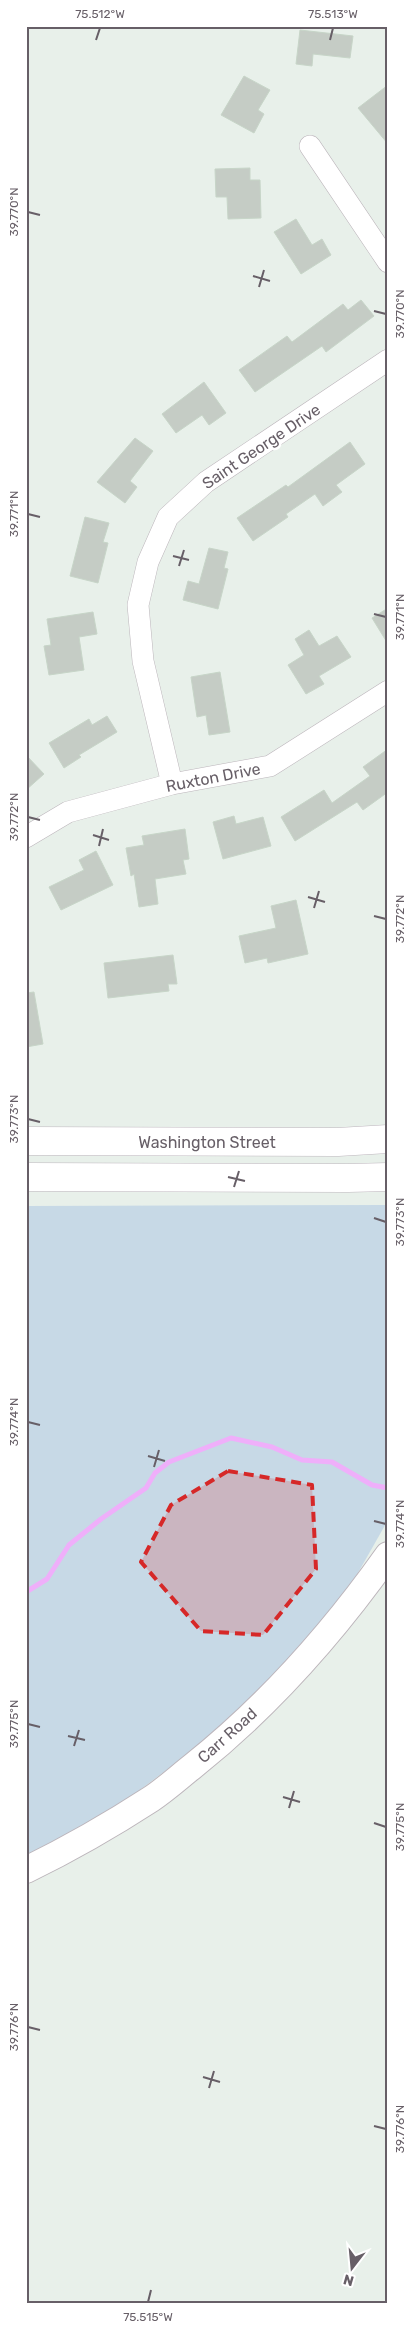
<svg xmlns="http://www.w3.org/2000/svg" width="414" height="2330" font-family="Rubik,sans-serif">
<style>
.green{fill:#c7d9e6}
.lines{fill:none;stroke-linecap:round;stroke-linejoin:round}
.stream{stroke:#efaffa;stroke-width:5}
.building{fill:#c5ccc5;stroke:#c7d5c8}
.minor-casing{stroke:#bcb5bb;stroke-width:22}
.tertiary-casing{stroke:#bcb5bb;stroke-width:28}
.secondary-casing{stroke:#beb6be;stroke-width:29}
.minor{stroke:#fff;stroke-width:21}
.tertiary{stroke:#fff;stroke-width:26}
.secondary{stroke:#fff;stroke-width:28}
.marked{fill:#d62828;fill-opacity:0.2;stroke:#d62828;stroke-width:4;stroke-dasharray:10 6;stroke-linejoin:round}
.ticks{fill:none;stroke:#675f67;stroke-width:2}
.labels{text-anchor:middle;stroke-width:5;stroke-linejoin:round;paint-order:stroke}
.street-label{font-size:16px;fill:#675f67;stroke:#fff}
.neatline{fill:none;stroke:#675f67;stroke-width:2}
.ticks-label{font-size:12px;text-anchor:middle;fill:#675f67}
</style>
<rect width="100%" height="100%" fill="#e8f0ea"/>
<path class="green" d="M 388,1205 L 388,1520 L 346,1594 L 290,1663 L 216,1733 L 117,1807 L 26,1857 L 26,1206 Z"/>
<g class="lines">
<path class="stream" d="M 26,1592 L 47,1579 L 69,1545 L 101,1519 L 146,1488 L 155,1473 L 169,1462 L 231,1438 L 272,1447 L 302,1460 L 332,1462 L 372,1485 L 388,1488"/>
</g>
<path class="building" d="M 300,30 L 353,36 L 350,58 L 313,54 L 312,66 L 296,64 Z
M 244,76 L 270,90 L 258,110 L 264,114 L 254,133 L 221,115 Z
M 388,85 L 388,144 L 358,108 Z
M 250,168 L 250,180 L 260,180 L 261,218 L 228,219 L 227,197 L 216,197 L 215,169 Z
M 296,219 L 312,245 L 322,239 L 331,255 L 301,274 L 274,232 Z
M 361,300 L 374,316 L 326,352 L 322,346 L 255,392 L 239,370 L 287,336 L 292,342 L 343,304 L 348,310 Z
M 204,382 L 226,413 L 209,425 L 202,415 L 176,433 L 162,414 Z
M 135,438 L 153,451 L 130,481 L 137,487 L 125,503 L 97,482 Z
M 350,442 L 365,464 L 336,485 L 342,492 L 323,506 L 315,494 L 286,514 L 288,517 L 253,541 L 237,518 L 286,485 L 288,487 Z
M 85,517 L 109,523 L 103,542 L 108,543 L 98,583 L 70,576 Z
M 209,548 L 228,552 L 224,568 L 228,569 L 218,609 L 183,600 L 188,581 L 199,584 Z
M 388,608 L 388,644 L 372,618 Z
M 93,612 L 97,634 L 79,637 L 84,670 L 49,675 L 44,646 L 51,645 L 47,619 Z
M 309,630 L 319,646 L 337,636 L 351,657 L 319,676 L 324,684 L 306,694 L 288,665 L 304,655 L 295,639 Z
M 220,672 L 230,732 L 209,735 L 206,715 L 197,717 L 191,677 Z
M 107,716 L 117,732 L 79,755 L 81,757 L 64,768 L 49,743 L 89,719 L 92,725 Z
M 388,749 L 388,792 L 363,810 L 357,802 L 295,841 L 281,817 L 324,790 L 332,803 L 370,776 L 363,767 Z
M 26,755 L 44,774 L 26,790 Z
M 234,816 L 236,824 L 263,817 L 271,846 L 223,859 L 213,822 Z
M 185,829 L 189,859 L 183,860 L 186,874 L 155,879 L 158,904 L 139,907 L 134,874 L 131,876 L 126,848 L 144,845 L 142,836 Z
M 96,851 L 113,885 L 61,910 L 49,887 L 84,870 L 79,860 Z
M 296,900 L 308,954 L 268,963 L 267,958 L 245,963 L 239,936 L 276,928 L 271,906 Z
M 173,955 L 177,984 L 168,984 L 169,991 L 108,998 L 104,963 Z
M 34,992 L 43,1044 L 26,1047 L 26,993 Z"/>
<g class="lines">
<defs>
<path id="minor" d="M 310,146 L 388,262
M 172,784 L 143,661 L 138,605 L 148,562 L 168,517 L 206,482 L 388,360
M 26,837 L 68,812 L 172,784 L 270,766 L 388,691"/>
<path id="tertiary" d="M 26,1870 C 69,1849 111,1825 151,1799 C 166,1789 179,1777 193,1766 C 268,1706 332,1634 388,1555"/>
<path id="secondary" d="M 26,1141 L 338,1142 L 388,1139
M 26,1177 L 348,1178 L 388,1177"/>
</defs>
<use href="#minor" class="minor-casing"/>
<use href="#tertiary" class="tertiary-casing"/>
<use href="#secondary" class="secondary-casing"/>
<use href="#minor" class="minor"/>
<use href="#tertiary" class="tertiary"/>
<use href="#secondary" class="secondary"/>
</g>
<path class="marked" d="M 228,1471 L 312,1485 L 316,1569 L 263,1635 L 201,1631 L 141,1562 L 171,1505 Z"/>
<path class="ticks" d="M 96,40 L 100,28M 330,40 L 333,28M 28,212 L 40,215M 253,276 L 270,281M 259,287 L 264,270M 374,311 L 386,314M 28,514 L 40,517M 173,556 L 189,560M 179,566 L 184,550M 374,614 L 386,617M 28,817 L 40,820M 93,835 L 109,840M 99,846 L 103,829M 308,897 L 325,902M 314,908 L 319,891M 374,916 L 386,919M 28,1119 L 40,1122M 228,1177 L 245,1181M 234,1187 L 239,1171M 374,1218 L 386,1222M 28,1422 L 40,1425M 148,1456 L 165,1461M 154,1467 L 159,1450M 374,1521 L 386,1524M 28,1724 L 40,1727M 68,1736 L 85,1740M 74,1746 L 79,1730M 283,1797 L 300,1802M 289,1808 L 294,1791M 374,1823 L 386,1827M 28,2027 L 40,2030M 203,2077 L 220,2082M 209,2088 L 214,2071M 374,2126 L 386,2129M 148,2302 L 151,2290"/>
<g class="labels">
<g class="street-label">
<text transform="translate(261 446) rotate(-34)" y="6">Saint George Drive</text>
<text transform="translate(213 777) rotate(-11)" y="6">Ruxton Drive</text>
<text x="207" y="1148">Washington Street</text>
<text transform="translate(227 1735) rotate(-42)" y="6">Carr Road</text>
</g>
</g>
<rect width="414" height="2330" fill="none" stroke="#ffffff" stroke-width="55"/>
<g transform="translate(352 2268) rotate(196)" stroke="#ffffff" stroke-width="4" paint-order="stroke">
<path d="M0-4L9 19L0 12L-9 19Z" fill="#675f67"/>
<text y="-8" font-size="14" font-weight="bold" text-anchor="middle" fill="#675f67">N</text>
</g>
<rect x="28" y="28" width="358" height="2274" class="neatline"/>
<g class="ticks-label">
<text x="100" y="18">75.512°W</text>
<text x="333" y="18">75.513°W</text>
<text transform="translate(14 212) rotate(-90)" y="4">39.770°N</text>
<text transform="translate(400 314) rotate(-90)" y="4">39.770°N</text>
<text transform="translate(14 514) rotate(-90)" y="4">39.771°N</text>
<text transform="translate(400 617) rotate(-90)" y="4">39.771°N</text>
<text transform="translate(14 817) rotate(-90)" y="4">39.772°N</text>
<text transform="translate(400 919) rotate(-90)" y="4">39.772°N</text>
<text transform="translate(14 1119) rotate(-90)" y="4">39.773°N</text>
<text transform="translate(400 1222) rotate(-90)" y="4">39.773°N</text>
<text transform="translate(14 1422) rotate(-90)" y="4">39.774°N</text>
<text transform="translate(400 1524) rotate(-90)" y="4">39.774°N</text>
<text transform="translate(14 1724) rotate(-90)" y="4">39.775°N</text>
<text transform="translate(400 1827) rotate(-90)" y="4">39.775°N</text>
<text transform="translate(14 2027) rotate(-90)" y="4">39.776°N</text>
<text transform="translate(400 2129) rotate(-90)" y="4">39.776°N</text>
<text x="148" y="2321">75.515°W</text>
</g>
</svg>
